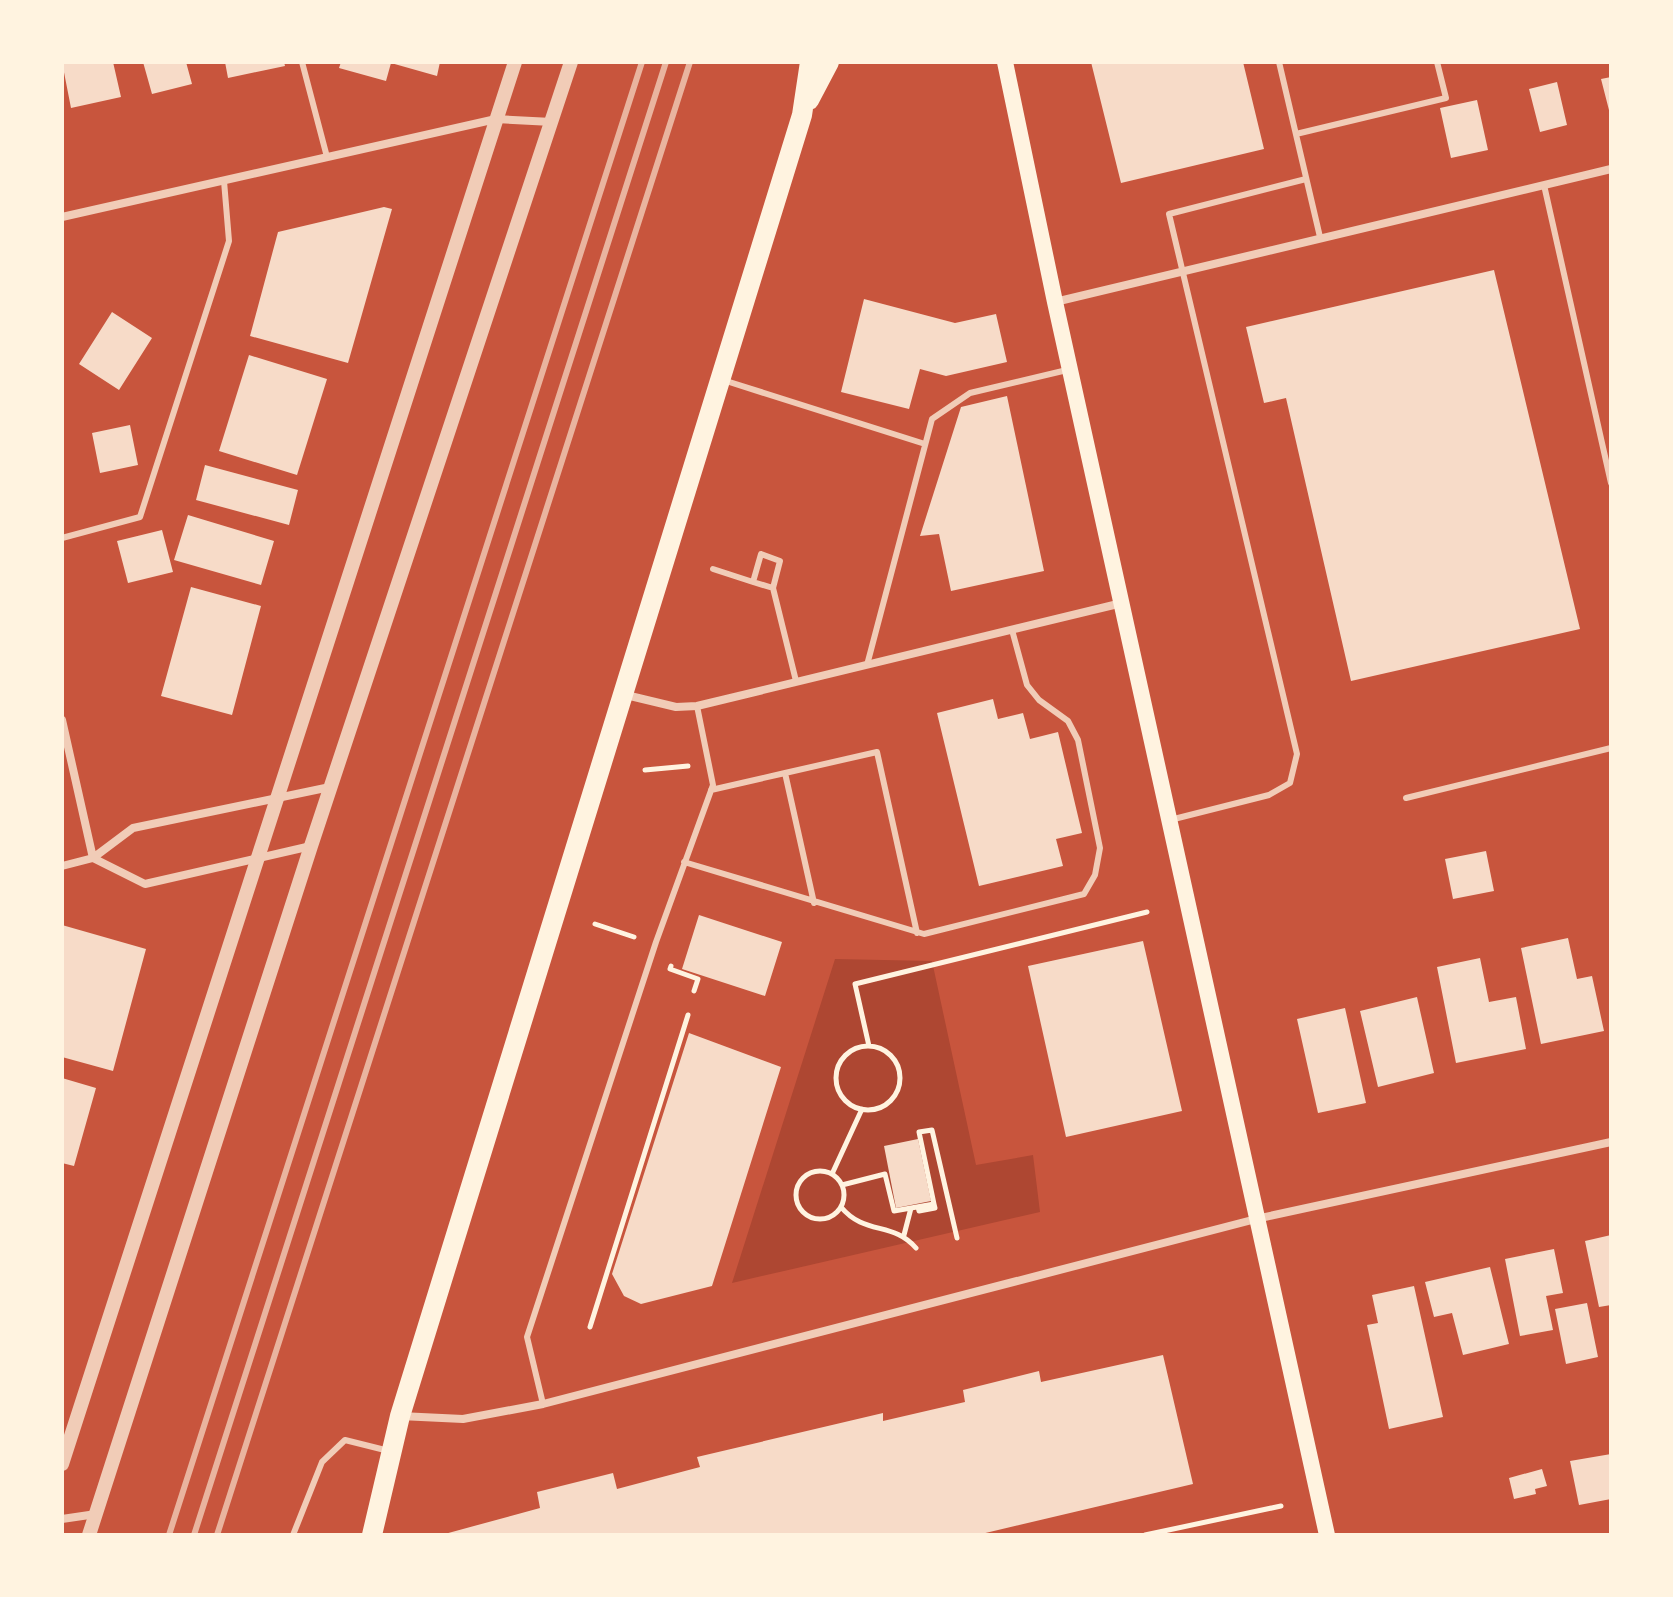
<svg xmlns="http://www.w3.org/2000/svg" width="1673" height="1597" font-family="'DejaVu Sans',sans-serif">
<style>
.green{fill:#ae4732}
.building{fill:#f7dbc8}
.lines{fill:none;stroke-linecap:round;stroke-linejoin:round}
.path{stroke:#fff3e0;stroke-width:5}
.service{stroke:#f1ccb7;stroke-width:6}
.minor{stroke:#f1ccb7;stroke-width:8}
.tertiary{stroke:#f1ccb7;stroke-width:14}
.secondary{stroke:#fff3e0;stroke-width:16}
.primary{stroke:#fff3e0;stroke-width:20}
.rail{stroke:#e9b49f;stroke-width:6}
</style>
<rect width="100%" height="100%" fill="#c8553d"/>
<path class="green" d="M 835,959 L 932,961 L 976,1165 L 1033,1155 L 1040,1212 L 732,1283 Z"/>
<path class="building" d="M 62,62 L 113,62 L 121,97 L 71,108 Z
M 143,62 L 186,62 L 192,84 L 152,94 Z
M 225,62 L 284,62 L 285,66 L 228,78 Z
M 341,62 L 440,62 L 437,76 L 391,63 L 386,81 L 339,68 Z
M 1091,62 L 1243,62 L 1264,149 L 1121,183 Z
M 1611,77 L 1611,114 L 1610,114 L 1601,79 Z
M 1557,82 L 1567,125 L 1540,132 L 1529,89 Z
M 1477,100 L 1488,150 L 1451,158 L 1440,108 Z
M 384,207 L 392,209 L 348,363 L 250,336 L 278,232 Z
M 1494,270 L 1580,629 L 1351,681 L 1286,398 L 1264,403 L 1246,327 Z
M 864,299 L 955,323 L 996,314 L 1007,362 L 946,376 L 920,369 L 909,409 L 841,392 Z
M 112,312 L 152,338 L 119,390 L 79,364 Z
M 249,355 L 327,379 L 297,475 L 219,451 Z
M 1007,396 L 1044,571 L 951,591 L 939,534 L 920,536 L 961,407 Z
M 130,425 L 138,465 L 100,473 L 92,433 Z
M 205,465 L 298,490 L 289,525 L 196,500 Z
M 188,515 L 274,541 L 261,585 L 174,560 Z
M 162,530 L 173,572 L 128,583 L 117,541 Z
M 191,587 L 261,606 L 232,715 L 161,696 Z
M 993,699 L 998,719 L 1023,713 L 1030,739 L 1058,732 L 1082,833 L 1056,839 L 1063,866 L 979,886 L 937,713 Z
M 1486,851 L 1494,891 L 1453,899 L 1445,859 Z
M 699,915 L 782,942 L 765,996 L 682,969 Z
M 62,925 L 146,949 L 113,1071 L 62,1057 Z
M 1568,938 L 1577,979 L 1592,976 L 1604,1031 L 1541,1044 L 1521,948 Z
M 1143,941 L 1182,1111 L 1066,1137 L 1028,966 Z
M 1480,958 L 1489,1002 L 1516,997 L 1526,1049 L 1456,1063 L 1437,967 Z
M 1417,997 L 1434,1073 L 1378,1087 L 1360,1011 Z
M 1345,1008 L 1366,1103 L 1318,1113 L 1297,1019 Z
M 689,1033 L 781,1067 L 712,1286 L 641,1304 L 624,1296 L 612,1274 Z
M 62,1078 L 96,1088 L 74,1166 L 62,1163 Z
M 918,1139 L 931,1201 L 896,1208 L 884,1146 Z
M 1611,1235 L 1611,1305 L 1599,1307 L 1585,1241 Z
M 1554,1249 L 1563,1293 L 1546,1296 L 1553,1330 L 1520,1336 L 1505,1259 Z
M 1490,1267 L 1509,1344 L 1463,1355 L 1452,1313 L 1434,1317 L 1425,1282 Z
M 1414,1286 L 1443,1417 L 1389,1429 L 1367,1325 L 1378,1323 L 1372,1295 Z
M 1587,1303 L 1598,1357 L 1566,1364 L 1555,1309 Z
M 1163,1355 L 1193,1484 L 977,1535 L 441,1535 L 540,1508 L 537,1492 L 613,1473 L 617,1489 L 700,1467 L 697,1457 L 883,1413 L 883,1421 L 965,1402 L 963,1390 L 1039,1371 L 1041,1382 Z
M 1611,1454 L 1611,1499 L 1579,1505 L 1570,1461 Z
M 1542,1469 L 1547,1486 L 1535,1489 L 1536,1494 L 1514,1499 L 1509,1478 Z"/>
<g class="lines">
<path class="path" d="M 645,770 L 688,766
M 595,924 L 634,937
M 671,966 L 670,969 L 698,979 L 694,991
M 869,1046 L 855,984 L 1147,912
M836 1078a32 32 0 1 1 64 0a32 32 0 1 1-64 0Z
M796 1195a24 24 0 1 1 48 0a24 24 0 1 1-48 0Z
M 832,1174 L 862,1109
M 842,1185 L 885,1174 L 894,1211 L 911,1208
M 841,1207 C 865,1236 893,1221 916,1248
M 918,1207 L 919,1211 L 935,1208 L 934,1204
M 904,1235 L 911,1208 L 934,1204 L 919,1132 L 932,1130 L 957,1238
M 590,1327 L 688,1015
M 1145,1535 L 1281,1506"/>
<path class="service" d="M 302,62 L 327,157
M 1279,62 L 1320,237
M 1296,134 L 1446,98 L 1437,62
M 1544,185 L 1611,483
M 723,380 L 925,444
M 62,538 L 140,517 L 229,241 L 224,181
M 713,569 L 753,582 L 761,554 L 780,561 L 773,588 L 796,681
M 753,582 L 773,588
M 867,665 L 932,419 L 970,393 L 1067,370
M 711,790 L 785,773
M 1406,798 L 1611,748
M 1170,820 L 1269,795 L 1290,783 L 1297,754 L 1169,214 L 1306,179
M 684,862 L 924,934 L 1084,894 L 1095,875 L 1100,848 L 1078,740 L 1068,721 L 1039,700 L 1027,685 L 1012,630
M 814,903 L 785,773 L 877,752 L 917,933
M 543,1404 L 527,1337 L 656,942 L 713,785 L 697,706
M 293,1535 L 322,1462 L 345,1440 L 389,1451"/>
<path class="minor" d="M 62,217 L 496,119 L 552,122
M 1055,302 L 1611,169
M 626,695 L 676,707 L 697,706 L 1122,603
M 62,720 L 93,858
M 93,858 L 145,884 L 311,846
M 62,866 L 93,858 L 133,828 L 330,787
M 400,1416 L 463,1419 L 543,1404 L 1256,1219 L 1611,1142
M 62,1519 L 96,1514"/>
<path class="tertiary" d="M 62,1464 L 515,62
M 89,1535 L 311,846 L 571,62"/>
<path class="secondary" d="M 1005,62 L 1055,302 L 1327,1535"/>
<path class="primary" d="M 809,100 L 829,62
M 372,1535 L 400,1416 L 802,115 L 810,62"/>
<path class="rail" d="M 169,1535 L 642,62
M 194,1535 L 666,62
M 217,1535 L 690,62"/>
</g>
<rect width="1673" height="1597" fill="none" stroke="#fff3e0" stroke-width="128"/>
</svg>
